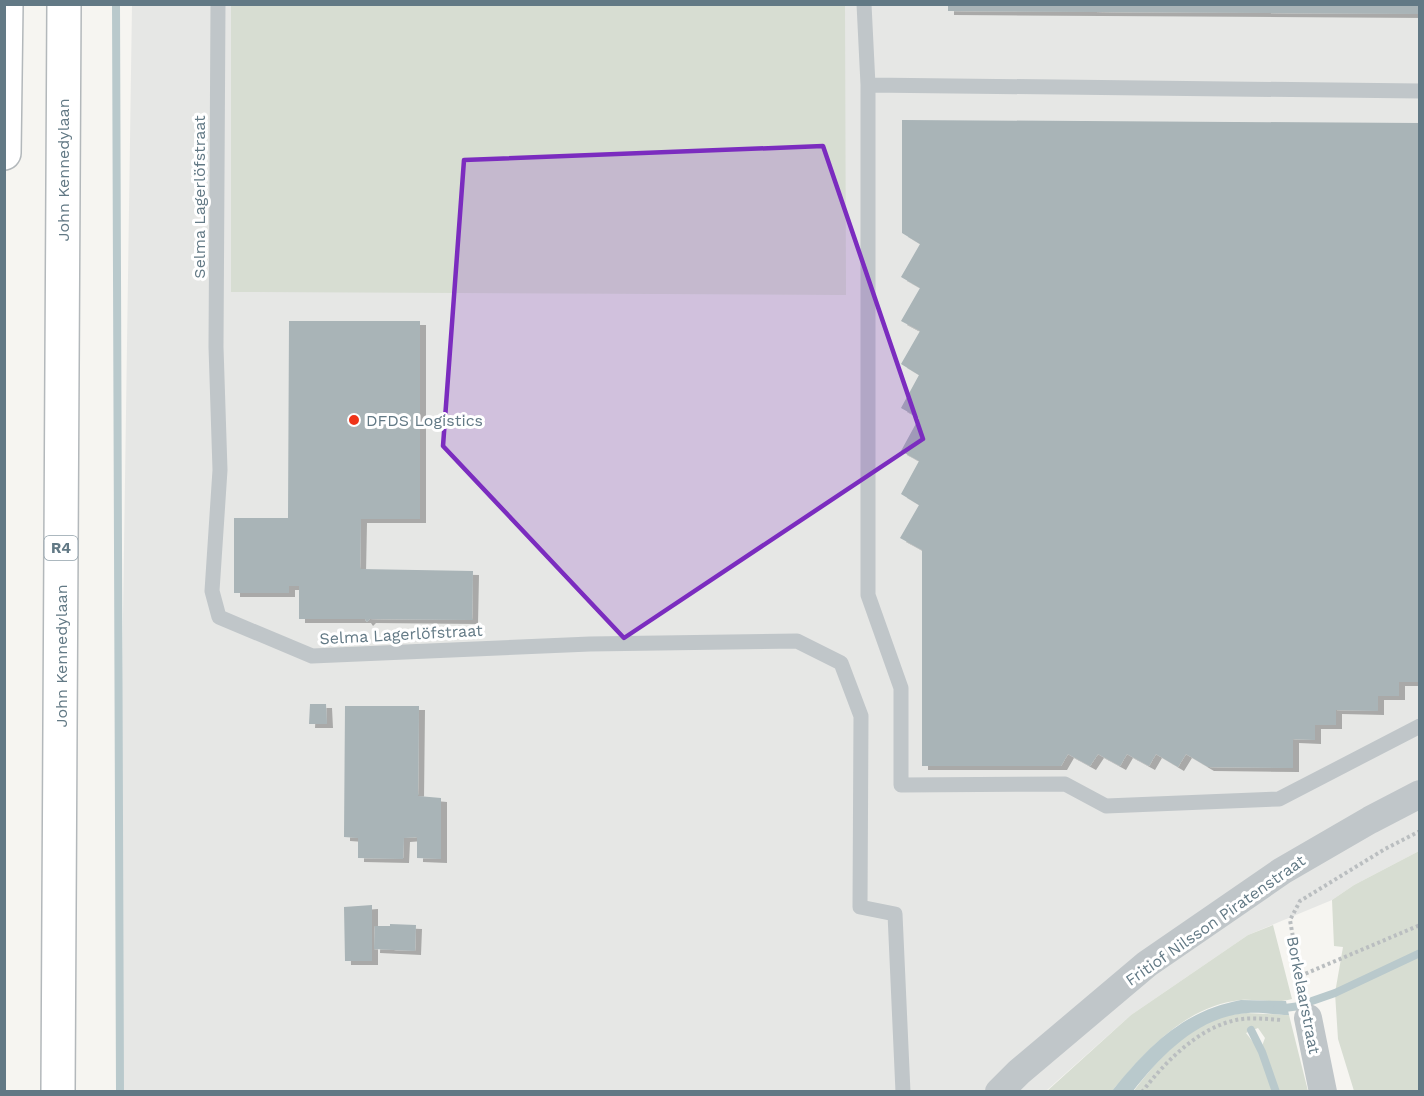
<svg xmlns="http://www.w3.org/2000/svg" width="1424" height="1096" font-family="'Work Sans',sans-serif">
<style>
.built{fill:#e6e7e5}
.green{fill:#d7ddd2;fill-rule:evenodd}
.water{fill:#b9c9cc}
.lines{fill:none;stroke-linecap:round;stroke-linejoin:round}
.stream{stroke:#b9c9cc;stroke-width:8}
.building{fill:#a9b4b7;filter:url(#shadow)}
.highway-casing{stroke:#b3b8bb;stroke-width:36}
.path{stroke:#babec0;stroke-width:4;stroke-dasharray:3 3;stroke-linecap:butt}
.lane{stroke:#c0c6c9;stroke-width:15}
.street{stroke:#c0c6c9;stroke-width:28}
.highway{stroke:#fff;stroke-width:33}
.marked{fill:#7b2cbf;fill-opacity:0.2;stroke:#7b2cbf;stroke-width:4.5;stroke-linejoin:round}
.poi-dot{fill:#ef3318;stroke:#fff;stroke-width:2}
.labels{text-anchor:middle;stroke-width:6;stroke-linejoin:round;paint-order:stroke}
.shield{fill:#fff;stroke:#91a1aa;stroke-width:1.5}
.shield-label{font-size:15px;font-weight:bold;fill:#627985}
.street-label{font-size:16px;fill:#627985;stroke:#fff}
.poi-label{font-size:16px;fill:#627985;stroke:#fff;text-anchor:start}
</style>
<defs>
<filter id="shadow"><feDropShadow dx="6" dy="4" stdDeviation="0" flood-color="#0004"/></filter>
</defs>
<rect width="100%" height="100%" fill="#f6f5f1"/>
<path class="built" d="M 132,5 L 1419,5 L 1419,851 L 1354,885 L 1332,900 L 1248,935 L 1131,1015 L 1046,1091 L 116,1092 Z"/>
<path class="green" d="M 231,5 L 845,5 L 846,295 L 231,292 Z
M 1419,851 L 1419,1091 L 1354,1091 L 1338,1039 L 1335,993 L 1343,947 L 1334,946 L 1332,900 L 1354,885 Z
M 1273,925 L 1292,999 C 1276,1004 1258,999 1241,1000 C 1185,1006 1146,1051 1112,1091 L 1046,1092 L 1131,1015 L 1248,935 Z
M 1246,1013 L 1289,1015 L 1308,1091 L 1133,1092 C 1155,1063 1183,1031 1218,1018 C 1227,1015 1237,1014 1246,1013 ZM 1258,1028 L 1265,1038 L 1260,1051 L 1246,1033 Z"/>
<path class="water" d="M 1241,1000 L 1286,1001 L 1289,1015 C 1275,1015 1262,1012 1248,1013 C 1198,1016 1162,1055 1133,1091 L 1112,1091 C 1148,1047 1182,1011 1241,1000 Z"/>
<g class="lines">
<path class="stream" d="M 116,4 L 120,1092
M 1312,1001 L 1335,993 L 1420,953
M 1277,1009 L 1300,1006
M 1251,1030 L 1262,1052 L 1276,1092"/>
</g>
<path class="building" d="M 948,4 L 1420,4 L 1420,14 L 948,11 Z
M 902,120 L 1420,123 L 1420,682 L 1399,682 L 1399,696 L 1378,696 L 1378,711 L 1336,710 L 1336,725 L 1315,725 L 1315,740 L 1293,739 L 1293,768 L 1208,767 L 1186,754 L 1178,767 L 1156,754 L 1149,766 L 1127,754 L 1120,766 L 1098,754 L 1090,766 L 1068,754 L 1061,766 L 922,766 L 922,550 L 900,538 L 919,505 L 901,494 L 919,461 L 901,451 L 919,418 L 901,408 L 919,375 L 901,364 L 920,331 L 901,321 L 920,288 L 901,277 L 920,244 L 902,233 Z
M 289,321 L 420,321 L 420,519 L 361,519 L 360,569 L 473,571 L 472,620 L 370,619 L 367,622 L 365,619 L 299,619 L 299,586 L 289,586 L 289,593 L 234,593 L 234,518 L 288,518 Z
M 310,704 L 326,704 L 327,724 L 309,724 Z
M 345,706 L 419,706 L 418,796 L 441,798 L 441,859 L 417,858 L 417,837 L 404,838 L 403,859 L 358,858 L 358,838 L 344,837 Z
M 372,905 L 372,961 L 345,961 L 344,907 Z
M 390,924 L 416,925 L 415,951 L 374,949 L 375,926 L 390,926 Z"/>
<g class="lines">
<defs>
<path id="highway" d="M 4,153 L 6,4
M 58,1092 L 64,4"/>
</defs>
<use href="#highway" class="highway-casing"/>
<path class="path" d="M 1300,976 L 1420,925
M 1303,995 L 1290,920 L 1300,901 L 1385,849 L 1420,831
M 1142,1092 C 1165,1062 1198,1028 1236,1020 C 1251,1017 1266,1019 1282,1020"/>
<path class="lane" d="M 218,4 L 216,347 L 220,470 L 212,591 L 219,617 L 312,656 L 590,644 L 797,641 L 841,663 L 861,716 L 860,907 L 895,914 L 903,1092
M 864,4 L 868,85 L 868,595 L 901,688 L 901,785 L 1065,784 L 1106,806 L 1279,799 L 1420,726
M 868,85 L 1420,91"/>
<path class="street" d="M 1308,1018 L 1323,1092
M 999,1092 L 1019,1072 L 1147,964 L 1282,871 L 1370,820 L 1420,794"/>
<use href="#highway" class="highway"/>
</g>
<path class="marked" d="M 823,146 L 923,439 L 624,638 L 443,446 L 464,160 Z"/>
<circle class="poi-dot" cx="354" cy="420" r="6"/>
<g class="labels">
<rect class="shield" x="44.5" y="536" width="33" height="24" rx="4.5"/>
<g class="shield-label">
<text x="61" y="553">R4</text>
</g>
<g class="street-label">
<text transform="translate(63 170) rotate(-90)" y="6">John Kennedylaan</text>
<text transform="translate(199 197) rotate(-90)" y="6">Selma Lagerlöfstraat</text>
<text transform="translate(401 634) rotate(-3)" y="6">Selma Lagerlöfstraat</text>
<text transform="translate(61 656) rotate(-90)" y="6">John Kennedylaan</text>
<text transform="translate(1215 920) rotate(-35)" y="6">Fritiof Nilsson Piratenstraat</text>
<text transform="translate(1304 995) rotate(79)" y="6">Borkelaarstraat</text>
</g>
<g class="poi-label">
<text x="366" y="426">DFDS Logistics</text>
</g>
</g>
<rect width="1424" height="1096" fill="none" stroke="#627985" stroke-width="12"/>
</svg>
